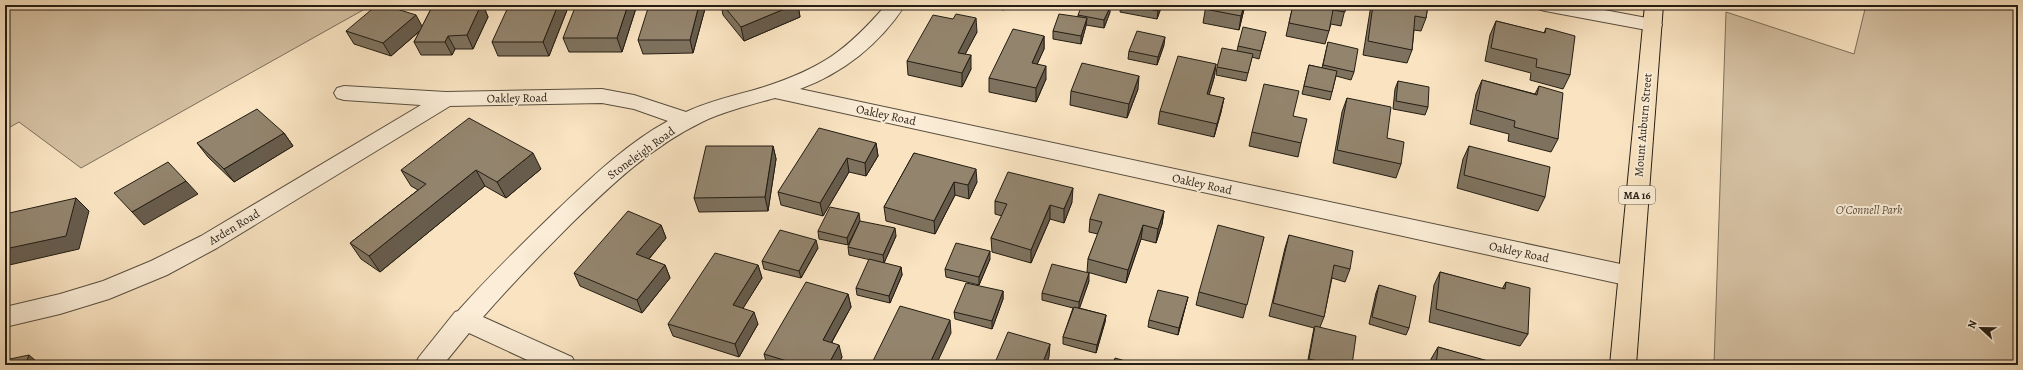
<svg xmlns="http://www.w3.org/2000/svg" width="2023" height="370" font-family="Alegreya,serif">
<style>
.green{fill:#d5c1a3;stroke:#7c6f5b}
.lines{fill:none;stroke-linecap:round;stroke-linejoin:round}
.street-casing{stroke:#594e3e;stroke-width:2}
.primary-casing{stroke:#241d13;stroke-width:2}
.street{fill:#fbedd7;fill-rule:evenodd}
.primary{fill:#f9e3c1;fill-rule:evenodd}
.wall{fill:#7e725e;stroke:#241d13}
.shaded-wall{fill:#675c4c;stroke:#241d13}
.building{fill:#93846d;stroke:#241d13}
.labels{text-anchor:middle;stroke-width:4;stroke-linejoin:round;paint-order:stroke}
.shield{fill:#fbedd7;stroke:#645b4e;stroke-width:1}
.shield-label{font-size:11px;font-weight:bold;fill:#241d13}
.street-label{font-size:12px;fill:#241d13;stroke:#fbedd7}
.park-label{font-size:12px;font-style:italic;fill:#594e3e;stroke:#fbedd7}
</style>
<rect width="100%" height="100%" fill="#f9e3c1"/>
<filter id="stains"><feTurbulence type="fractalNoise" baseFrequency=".005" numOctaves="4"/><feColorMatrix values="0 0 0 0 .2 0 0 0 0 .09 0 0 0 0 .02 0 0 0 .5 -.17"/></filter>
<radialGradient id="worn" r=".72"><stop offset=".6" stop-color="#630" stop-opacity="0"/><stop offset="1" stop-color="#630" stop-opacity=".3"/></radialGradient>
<path class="green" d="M 5,5 L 372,5 L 81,168 L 19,122 L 5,130 Z
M 1866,5 L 2018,5 L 2018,365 L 1714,365 L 1726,12 L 1854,54 Z"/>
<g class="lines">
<defs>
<path id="street" d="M 886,5 L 905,5 C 880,44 843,73 800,89 L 1630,266 L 1638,269 L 1642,276 L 1638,283 L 1630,286 L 775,98 C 750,105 725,111 702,122 C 652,146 611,185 571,224 C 541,254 511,285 483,317 L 572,357 L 576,365 L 538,365 L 469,333 L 443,365 L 415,365 L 419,357 L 455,312 L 458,311 C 489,276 523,243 556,211 C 591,178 626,144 668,121 L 634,109 L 602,103 L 450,106 L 217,248 L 167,275 L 109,299 L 60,314 L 5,327 L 5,307 L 60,294 L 103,281 L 151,261 L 201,236 L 421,105 L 344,100 L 337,98 L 334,93 L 337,88 L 344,86 L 446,92 L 602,89 L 634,95 L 686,112 C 711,100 738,95 764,87 C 822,68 846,51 886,5 Z
M 1536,5 L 1578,5 L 1652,19 L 1659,20 L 1662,25 L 1659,30 L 1652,31 L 1545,11 L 1538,9 Z"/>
<path id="primary" d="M 1645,5 L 1663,5 L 1636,365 L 1610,365 Z"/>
</defs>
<use href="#street" class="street-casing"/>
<use href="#primary" class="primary-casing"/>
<use href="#street" class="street"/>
<use href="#primary" class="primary"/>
</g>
<path class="wall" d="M 433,5 L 483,5 L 488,17 L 473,49 L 455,49 L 452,55 L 421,55 L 414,42 L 420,31 L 391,56 L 354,44 L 346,31 L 422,27 Z
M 569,5 L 549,56 L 498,56 L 492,42 Z
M 637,5 L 622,52 L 569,52 L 563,38 Z
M 706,5 L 693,53 L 643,54 L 638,40 Z
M 721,5 L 798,5 L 800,17 L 744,41 L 723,15 Z
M 980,5 L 1007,5 L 1004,10 Z
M 1121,5 L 1162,5 L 1157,19 L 1120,12 Z
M 1206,5 L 1245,5 L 1239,30 L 1203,23 Z
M 1293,5 L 1346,5 L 1341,26 L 1331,24 L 1325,44 L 1286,36 Z
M 1371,5 L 1428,5 L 1426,18 L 1421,31 L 1414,30 L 1412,50 L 1407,63 L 1363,55 Z
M 1110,12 L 1104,28 L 1086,25 L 1081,44 L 1053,39 L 1053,31 L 1078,17 L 1078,15 Z
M 953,19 L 977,32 L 965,54 L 971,69 L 962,87 L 908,75 L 907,61 Z
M 1496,21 L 1544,33 L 1546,28 L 1570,75 L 1563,89 L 1530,80 L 1531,73 L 1485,61 L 1490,35 Z
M 1266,32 L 1259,59 L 1252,57 L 1246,81 L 1216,75 L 1217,67 L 1237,51 L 1238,46 Z
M 1044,36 L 1044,49 L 1037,64 L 1046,79 L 1036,102 L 989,92 L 989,78 Z
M 1328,42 L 1354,72 L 1351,80 L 1336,76 L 1330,100 L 1302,94 L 1309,65 L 1322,68 Z
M 1164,45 L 1157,65 L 1128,59 L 1129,51 Z
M 1216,64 L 1214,78 L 1209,95 L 1224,98 L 1221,112 L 1214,137 L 1158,124 L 1160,111 Z
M 1482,80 L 1535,94 L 1539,86 L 1558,139 L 1551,152 L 1508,141 L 1509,134 L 1470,124 L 1476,94 Z
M 1398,81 L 1428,107 L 1425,115 L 1393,109 L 1395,89 Z
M 1138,89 L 1127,118 L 1070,105 L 1071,91 Z
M 1347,98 L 1387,138 L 1401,164 L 1396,178 L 1333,163 L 1342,112 Z
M 1293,116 L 1301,143 L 1298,157 L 1249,146 L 1252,132 Z
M 284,133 L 293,146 L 234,182 L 208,157 L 197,143 Z
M 876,143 L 878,156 L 866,176 L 849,172 L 823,216 L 781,205 L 778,192 Z
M 773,146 L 776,159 L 768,211 L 699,212 L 694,198 Z
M 1469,146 L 1545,197 L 1538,211 L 1457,188 L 1463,159 Z
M 914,153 L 977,182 L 969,199 L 955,195 L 935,234 L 886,221 L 884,207 Z
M 541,169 L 506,198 L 485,186 L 380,272 L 361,259 L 350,243 L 418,190 L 411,186 L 401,170 Z
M 995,201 L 1072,202 L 1064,223 L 1050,219 L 1031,263 L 992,252 L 991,238 L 1002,216 L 995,214 Z
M 1164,211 L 1162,224 L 1156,243 L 1141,239 L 1126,283 L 1087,272 L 1088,259 L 1098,234 L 1089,232 L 1090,219 Z
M 860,221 L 848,245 L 819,239 L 818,231 Z
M 661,225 L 666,238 L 649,259 L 665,265 L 670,278 L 642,313 L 580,286 L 574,273 Z
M 1289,235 L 1350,269 L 1345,282 L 1332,278 L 1324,317 L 1320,327 L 1352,365 L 1307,365 L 1313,333 L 1314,328 L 1269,316 L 1285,248 Z
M 896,236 L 884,263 L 849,255 L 848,247 Z
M 1264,237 L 1243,318 L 1196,305 L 1199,292 Z
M 818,248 L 801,278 L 764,269 L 762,261 Z
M 990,259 L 979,285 L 946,277 L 945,269 Z
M 758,265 L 762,278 L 743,308 L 758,324 L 739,357 L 673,336 L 668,324 Z
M 901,267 L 902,275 L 890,303 L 857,295 L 856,288 Z
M 1440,272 L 1502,289 L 1506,282 L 1528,334 L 1520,346 L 1429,322 L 1434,285 Z
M 1089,281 L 1079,308 L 1106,315 L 1105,322 L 1096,353 L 1063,344 L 1063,337 L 1073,308 L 1042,300 L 1042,293 Z
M 1379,285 L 1409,328 L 1406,335 L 1369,324 L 1376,293 Z
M 1003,291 L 1003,299 L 992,329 L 955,319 L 954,312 Z
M 848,294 L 851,307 L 832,342 L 842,357 L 838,365 L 767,365 L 764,354 Z
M 1188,297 L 1178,335 L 1148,327 L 1149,320 Z
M 1438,347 L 1499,365 L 1431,365 L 1431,359 Z"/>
<path class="shaded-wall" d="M 481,5 L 483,5 L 488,17 L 473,49 L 467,35 Z
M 558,5 L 569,5 L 549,56 L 543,42 Z
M 628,5 L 637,5 L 622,52 L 617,38 Z
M 699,5 L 706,5 L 693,53 L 690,40 Z
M 794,5 L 798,5 L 800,17 L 744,41 L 741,27 Z
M 1004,5 L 1007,5 L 1004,10 Z
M 1111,5 L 1110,12 L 1104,28 L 1104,20 Z
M 1160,5 L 1162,5 L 1157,19 L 1158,11 Z
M 1244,5 L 1245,5 L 1239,30 L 1241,16 Z
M 416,15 L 423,28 L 391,56 L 383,43 Z
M 976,18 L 977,32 L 959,66 L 958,53 Z
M 1087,18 L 1086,26 L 1081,44 L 1081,36 Z
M 448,36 L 455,49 L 452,55 L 445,42 Z
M 1044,36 L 1044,49 L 1032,76 L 1032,63 Z
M 1165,37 L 1164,45 L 1157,65 L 1158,57 Z
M 971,55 L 971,69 L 962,87 L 962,73 Z
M 1216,64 L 1214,78 L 1205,108 L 1207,94 Z
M 1046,66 L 1046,79 L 1036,102 L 1036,88 Z
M 1139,76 L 1138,89 L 1127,118 L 1129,104 Z
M 1224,98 L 1221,112 L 1214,137 L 1217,124 Z
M 284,133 L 293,146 L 234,182 L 224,169 Z
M 876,143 L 878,156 L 866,176 L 865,163 Z
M 773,146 L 776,159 L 768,211 L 765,197 Z
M 533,153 L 541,169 L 506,198 L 497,182 Z
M 847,158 L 849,172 L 823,216 L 820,203 Z
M 976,169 L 977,182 L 969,199 L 968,185 Z
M 476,170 L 485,186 L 380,272 L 369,256 Z
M 186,181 L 198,194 L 144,225 L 132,212 Z
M 954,182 L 955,195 L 935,234 L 934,221 Z
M 1073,188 L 1072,202 L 1064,223 L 1064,209 Z
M 76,198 L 89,211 L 79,249 L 5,266 L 5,249 Z
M 1050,205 L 1050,219 L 1031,263 L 1031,250 Z
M 1164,211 L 1162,224 L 1156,243 L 1158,229 Z
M 859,213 L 860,221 L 848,245 L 847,238 Z
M 661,225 L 666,238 L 642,267 L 636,254 Z
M 1143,225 L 1141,239 L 1126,283 L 1128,270 Z
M 895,228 L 896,236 L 884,263 L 883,255 Z
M 816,240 L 818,248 L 801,278 L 799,271 Z
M 990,251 L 990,259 L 979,285 L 979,277 Z
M 665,265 L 670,278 L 642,313 L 637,300 Z
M 758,265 L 762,278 L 737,318 L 733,305 Z
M 901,267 L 902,275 L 890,303 L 889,296 Z
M 1089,273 L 1089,281 L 1079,310 L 1079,302 Z
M 1003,291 L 1003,299 L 992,329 L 992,321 Z
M 848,294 L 851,307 L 826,352 L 823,340 Z
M 1188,297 L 1186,304 L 1178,335 L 1179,328 Z
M 754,312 L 758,324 L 739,357 L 735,344 Z
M 1106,315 L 1105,322 L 1096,353 L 1097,345 Z
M 950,320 L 951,333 L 936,365 L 929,365 Z
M 1050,344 L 1049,357 L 1046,365 L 1042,365 Z
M 839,345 L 842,357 L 838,365 L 828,365 Z
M 29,355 L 41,365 L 25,365 Z"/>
<path class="building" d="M 377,5 L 384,5 L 416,15 L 383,43 L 346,31 Z
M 433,5 L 481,5 L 467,35 L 448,36 L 445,42 L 414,42 Z
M 509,5 L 558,5 L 543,42 L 492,42 Z
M 576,5 L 628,5 L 617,38 L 563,38 Z
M 649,5 L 699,5 L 690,40 L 638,40 Z
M 723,5 L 794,5 L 741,27 Z
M 1082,5 L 1111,5 L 1104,20 L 1078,15 Z
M 1128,5 L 1160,5 L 1158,11 Z
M 1206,5 L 1244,5 L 1241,16 L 1205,9 Z
M 1293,5 L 1346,5 L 1345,12 L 1333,10 L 1329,31 L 1289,23 Z
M 1373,5 L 1428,5 L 1426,18 L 1415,16 L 1412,50 L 1368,41 Z
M 956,14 L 976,18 L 958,53 L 971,55 L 962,73 L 907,61 L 933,15 L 953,19 Z
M 1059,14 L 1087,18 L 1081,36 L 1053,31 Z
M 1496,21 L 1545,33 L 1546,28 L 1575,36 L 1570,75 L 1536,67 L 1537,59 L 1491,48 Z
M 1243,27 L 1266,32 L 1261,51 L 1238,46 Z
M 1013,29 L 1044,36 L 1032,63 L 1046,66 L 1036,88 L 989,78 Z
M 1137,31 L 1165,37 L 1158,57 L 1129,51 Z
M 1328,42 L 1358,49 L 1354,72 L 1323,65 Z
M 1222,48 L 1253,54 L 1248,73 L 1217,67 Z
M 1178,56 L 1216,64 L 1207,94 L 1224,98 L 1217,124 L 1160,111 Z
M 1082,63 L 1139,76 L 1129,104 L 1071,91 Z
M 1309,65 L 1337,71 L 1332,92 L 1304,86 Z
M 1482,80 L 1537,95 L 1539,86 L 1563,93 L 1558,139 L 1514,127 L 1515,121 L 1476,110 Z
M 1398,81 L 1429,87 L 1428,107 L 1396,101 Z
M 1264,84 L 1299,91 L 1293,116 L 1307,119 L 1301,143 L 1252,132 Z
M 1347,98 L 1391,107 L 1387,138 L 1404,142 L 1401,164 L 1337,150 Z
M 257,109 L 284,133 L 224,169 L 197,143 Z
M 469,118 L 533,153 L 497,182 L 476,170 L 369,256 L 350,243 L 426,184 L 401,170 Z
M 819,128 L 876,143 L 865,163 L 847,158 L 820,203 L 778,192 Z
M 706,146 L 773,146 L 765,197 L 694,198 Z
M 1469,146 L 1550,167 L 1545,197 L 1464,175 Z
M 914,153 L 976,169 L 968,185 L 954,182 L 934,221 L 884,207 Z
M 168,162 L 186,181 L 132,212 L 114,193 Z
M 1008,172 L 1073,188 L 1064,209 L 1050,205 L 1031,250 L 991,238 L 1007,204 L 995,201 Z
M 1099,194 L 1164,211 L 1158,229 L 1143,225 L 1128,270 L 1088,259 L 1102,222 L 1090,219 Z
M 76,198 L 66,236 L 5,249 L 5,214 Z
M 830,207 L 859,213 L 847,238 L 818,231 Z
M 628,211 L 661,225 L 636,254 L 665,265 L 637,300 L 574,273 Z
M 860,221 L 895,228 L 883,255 L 848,247 Z
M 1218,225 L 1264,237 L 1247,305 L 1199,292 Z
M 780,230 L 816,240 L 799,271 L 762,261 Z
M 1289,235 L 1353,251 L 1350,269 L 1334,265 L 1324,317 L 1273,303 Z
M 956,243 L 990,251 L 979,277 L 945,269 Z
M 715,253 L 758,265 L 733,305 L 754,312 L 735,344 L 668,324 Z
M 869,259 L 901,267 L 889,296 L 856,288 Z
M 1052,264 L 1089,273 L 1079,302 L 1042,293 Z
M 1440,272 L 1505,289 L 1506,282 L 1530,288 L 1528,334 L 1436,309 Z
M 806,282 L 848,294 L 823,340 L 839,345 L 828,365 L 800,365 L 764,354 Z
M 966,283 L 1003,291 L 992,321 L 954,312 Z
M 1379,285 L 1416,296 L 1409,328 L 1372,317 Z
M 1158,290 L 1188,297 L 1179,328 L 1149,320 Z
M 900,306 L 950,320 L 929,365 L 871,365 Z
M 1074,307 L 1106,315 L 1097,345 L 1063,337 Z
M 1315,326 L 1356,336 L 1352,365 L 1333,365 L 1309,359 Z
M 1008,332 L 1050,344 L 1042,365 L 994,365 Z
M 1438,347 L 1499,364 L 1499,365 L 1436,365 Z
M 29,355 L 25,365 L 5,365 L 5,360 Z
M 1115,358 L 1139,365 L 1113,365 Z"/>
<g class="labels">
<rect class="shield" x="1619" y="186" width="36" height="18" rx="3"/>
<g class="shield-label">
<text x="1637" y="199">MA 16</text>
</g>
<g class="street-label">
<text transform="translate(517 98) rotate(-1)" y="4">Oakley Road</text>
<text transform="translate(886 115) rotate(12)" y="4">Oakley Road</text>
<text transform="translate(1643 125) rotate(-85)" y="4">Mount Auburn Street</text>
<text transform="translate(641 153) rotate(-36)" y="4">Stoneleigh Road</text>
<text transform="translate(1202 184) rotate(12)" y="4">Oakley Road</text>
<text transform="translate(234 227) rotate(-31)" y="4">Arden Road</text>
<text transform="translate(1519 252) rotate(12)" y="4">Oakley Road</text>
</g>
<g class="park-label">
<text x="1869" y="214">O'Connell Park</text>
</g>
</g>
<rect width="2023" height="370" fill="none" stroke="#f9e3c1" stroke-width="20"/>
<rect x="6" y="6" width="2011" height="358" fill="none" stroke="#241d13" stroke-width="2"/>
<rect x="10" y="10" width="2003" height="350" fill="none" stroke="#241d13"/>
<g transform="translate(1981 328) rotate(292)" stroke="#fbedd7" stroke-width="3" paint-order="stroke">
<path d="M0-3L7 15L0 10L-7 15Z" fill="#241d13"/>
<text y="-6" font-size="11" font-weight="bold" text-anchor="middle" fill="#241d13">N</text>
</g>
<rect width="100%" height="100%" filter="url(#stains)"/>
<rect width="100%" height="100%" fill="url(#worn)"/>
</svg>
